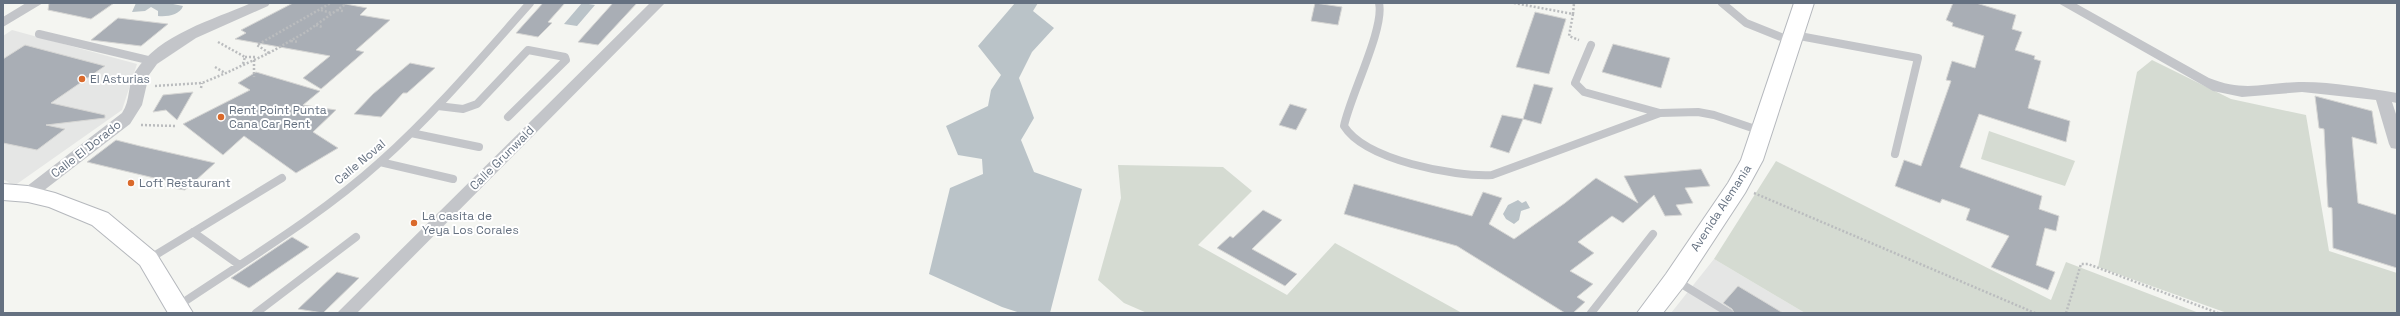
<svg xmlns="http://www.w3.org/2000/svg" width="2400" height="316" font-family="'Space Grotesk',sans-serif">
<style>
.built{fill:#e5e6e5}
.green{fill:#d5dbd2}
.water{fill:#bac3c8}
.building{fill:#a9aeb5;stroke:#d6d6d4}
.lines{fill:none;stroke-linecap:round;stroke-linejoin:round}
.secondary-casing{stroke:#b5b8bd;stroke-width:2}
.path{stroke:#babcbe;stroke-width:2.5;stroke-dasharray:2 2;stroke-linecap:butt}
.lane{stroke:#c3c5c9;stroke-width:8}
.street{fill:#c3c5c9;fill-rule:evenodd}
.secondary{fill:#fff;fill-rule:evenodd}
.poi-dot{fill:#da6a2c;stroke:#fff;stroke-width:1.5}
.labels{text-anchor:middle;stroke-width:4;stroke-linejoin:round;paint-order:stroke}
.poi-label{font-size:12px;fill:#657181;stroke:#fff;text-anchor:start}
.street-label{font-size:12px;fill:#657181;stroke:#fff}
</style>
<rect width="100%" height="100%" fill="#f4f5f1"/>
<path class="built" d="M 12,30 L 137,64 L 122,110 L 14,186 L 3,179 L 3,36 Z
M 1714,259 L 1805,313 L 1671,313 Z"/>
<path class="green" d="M 2152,60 L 2231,99 L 2306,115 L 2329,251 L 2397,273 L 2397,313 L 2227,313 L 2098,267 L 2137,72 Z
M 1989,131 L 2075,161 L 2065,186 L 1981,159 Z
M 1776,161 L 2051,300 L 2066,262 L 2199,313 L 1805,313 L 1714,259 Z
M 1118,165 L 1223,167 L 1252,191 L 1198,245 L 1287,295 L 1335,243 L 1462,313 L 1147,313 L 1124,303 L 1098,280 L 1121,198 Z"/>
<path class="water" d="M 136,3 L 168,3 L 183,6 C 180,15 167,17 158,16 L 158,11 L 151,7 L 145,11 L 132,12 Z
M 582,3 L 595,5 L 577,26 L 564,24 Z
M 1015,3 L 1038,3 L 1033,11 L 1054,28 L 1032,52 L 1019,78 L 1034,118 L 1021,140 L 1034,172 L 1082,189 L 1050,313 L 1020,313 L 1002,307 L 929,274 L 950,188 L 983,174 L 982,159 L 958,155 L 946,126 L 988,106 L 991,90 L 1001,75 L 978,46 Z
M 1518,200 L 1522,203 L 1526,201 L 1530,208 L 1521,211 L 1519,220 L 1514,224 L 1506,219 L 1503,214 L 1508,205 Z"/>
<path class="building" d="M 49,3 L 114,3 L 91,19 L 48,10 Z
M 293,3 L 340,3 L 367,8 L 360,15 L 390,20 L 356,50 L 364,52 L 321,89 L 303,78 L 330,56 L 235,39 L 246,33 L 241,30 Z
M 543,3 L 565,3 L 548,22 L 552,23 L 538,37 L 516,33 Z
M 613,3 L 637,3 L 598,45 L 578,42 Z
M 1315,3 L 1342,7 L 1338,25 L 1311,21 Z
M 1953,3 L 1976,3 L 2016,15 L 2012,29 L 2022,32 L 2015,50 L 2035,56 L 2034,59 L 2041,61 L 2028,108 L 2070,121 L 2066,142 L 1979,114 L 1960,167 L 2042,196 L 2039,209 L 2059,216 L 2056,231 L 2045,228 L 2036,265 L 2055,272 L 2048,290 L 1991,267 L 2009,236 L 1966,220 L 1970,209 L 1942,199 L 1940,203 L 1895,186 L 1904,160 L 1921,166 L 1951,81 L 1946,80 L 1952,61 L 1975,68 L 1984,36 L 1952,26 L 1953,23 L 1946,20 Z
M 1535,12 L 1566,19 L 1549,74 L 1516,67 Z
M 118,18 L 168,24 L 141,46 L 91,40 Z
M 1613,44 L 1670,58 L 1661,88 L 1602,72 Z
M 25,45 L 105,66 L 51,103 L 105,115 L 105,118 L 46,125 L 65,129 L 37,150 L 3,143 L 3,59 Z
M 410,63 L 435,68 L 407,93 L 403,93 L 381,117 L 354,114 L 373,94 Z
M 256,72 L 320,91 L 303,105 L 336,110 L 313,132 L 338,148 L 296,173 L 244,136 L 223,155 L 183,124 L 250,90 L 238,83 Z
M 1534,84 L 1553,88 L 1541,124 L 1523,119 Z
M 193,92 L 177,120 L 166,110 L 153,112 L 163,95 Z
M 2315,96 L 2372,111 L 2377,144 L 2352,137 L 2358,203 L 2397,215 L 2397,268 L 2333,248 L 2332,208 L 2328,207 L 2324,129 L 2319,128 Z
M 1290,104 L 1307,109 L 1296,130 L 1279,125 Z
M 1502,115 L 1523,119 L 1509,153 L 1490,147 Z
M 116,140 L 140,146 L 215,163 L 185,190 L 165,187 L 171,182 L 87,162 Z
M 1701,169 L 1710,186 L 1685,188 L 1693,203 L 1676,205 L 1682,215 L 1665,216 L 1654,195 L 1623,223 L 1612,216 L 1578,242 L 1594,253 L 1570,271 L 1593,284 L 1577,297 L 1585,302 L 1573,313 L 1565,313 L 1457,246 L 1344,214 L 1354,184 L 1472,216 L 1483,192 L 1502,198 L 1489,224 L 1514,239 L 1565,203 L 1596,178 L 1638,203 L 1624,176 Z
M 1263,210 L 1282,220 L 1252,249 L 1297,274 L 1285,286 L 1217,248 L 1230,236 L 1233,238 Z
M 292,237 L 309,247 L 249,288 L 231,278 Z
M 337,272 L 359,278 L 323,313 L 298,309 Z
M 1738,286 L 1783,313 L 1734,313 L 1732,309 L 1723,303 Z"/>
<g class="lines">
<defs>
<path id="secondary" d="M 1794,3 L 1814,3 L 1763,160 L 1745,193 L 1684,286 L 1663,313 L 1637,313 L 1666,274 L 1728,183 L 1741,160 Z
M 3,184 L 28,186 L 55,193 L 108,213 L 156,253 L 193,313 L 168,313 L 140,265 L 92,225 L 49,207 L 28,202 L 3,200 Z"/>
</defs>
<use href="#secondary" class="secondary-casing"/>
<path class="path" d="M 1514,3 L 1573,14 L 1569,36 L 1579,40
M 321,10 L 331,13
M 337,10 L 343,11
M 1573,14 L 1574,3
M 316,25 L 322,27
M 291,41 L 299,42
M 218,42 L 245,57 L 243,64
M 269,53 L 257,45 L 331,3
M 245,57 L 257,57
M 254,60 L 254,77
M 215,67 L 225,73
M 155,86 L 202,83 L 226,73 L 269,53 L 306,32 L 347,3
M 201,88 L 202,83
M 141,125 L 176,126
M 1754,193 L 2035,313
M 2066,313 L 2081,264 L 2088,264 L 2218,313"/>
<path class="lane" d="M 1379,3 C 1385,28 1350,96 1344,126 C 1365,160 1454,177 1492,175 L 1660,113 L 1698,112 L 1714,115 L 1761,131
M 1722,3 L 1746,23 L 1791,41
M 39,34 L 152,61
M 1794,35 L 1918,58 L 1895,154
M 1591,45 L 1575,83 L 1584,92 L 1660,113
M 438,106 L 463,109 L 477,104 L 528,50 L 565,57 L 566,60 L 508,117
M 411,133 L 479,147
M 380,162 L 453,179
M 193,232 L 238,264
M 149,259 L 282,178
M 1675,280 L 1729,313
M 178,306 C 246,260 319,217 380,162 C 435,113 482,57 530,3
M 256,313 L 356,237
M 1591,313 L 1653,234"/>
<path class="street" d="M 26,3 L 43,3 L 3,27 L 3,17 Z
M 251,3 L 270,3 L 268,6 L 196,38 L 157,64 L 149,75 L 142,105 L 130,124 L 34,198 L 28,200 L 22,198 L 20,194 L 22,190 L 122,113 C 131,100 127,85 135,72 C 159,34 213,20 251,3 Z
M 650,3 L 665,3 L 357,313 L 337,313 Z
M 2058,3 L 2075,3 L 2209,78 C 2246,93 2266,82 2303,82 C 2334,82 2366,88 2397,93 L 2397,103 L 2392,102 L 2397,117 L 2397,149 L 2391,148 L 2389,144 L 2376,100 L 2302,92 L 2242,97 L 2213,91 Z"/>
<use href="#secondary" class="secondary"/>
</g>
<g class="poi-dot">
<circle cx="82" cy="79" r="4"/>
<circle cx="221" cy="117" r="4"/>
<circle cx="131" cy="183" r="4"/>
<circle cx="414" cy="223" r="4"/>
</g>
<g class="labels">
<g class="poi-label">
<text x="90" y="83">El Asturias</text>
<text x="229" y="114">Rent Point Punta<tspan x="229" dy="14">Cana Car Rent</tspan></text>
<text x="139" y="187">Loft Restaurant</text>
<text x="422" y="220">La casita de<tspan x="422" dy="14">Yeya Los Corales</tspan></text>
</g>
<g class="street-label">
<text transform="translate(86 149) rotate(-38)" y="4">Calle El Dorado</text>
<text transform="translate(502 158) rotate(-45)" y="4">Calle Grunwald</text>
<text transform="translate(360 162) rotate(-40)" y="4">Calle Noval</text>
<text transform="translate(1721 208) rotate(-57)" y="4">Avenida Alemania</text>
</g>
</g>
<rect width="2400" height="316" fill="none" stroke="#657181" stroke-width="8"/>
</svg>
